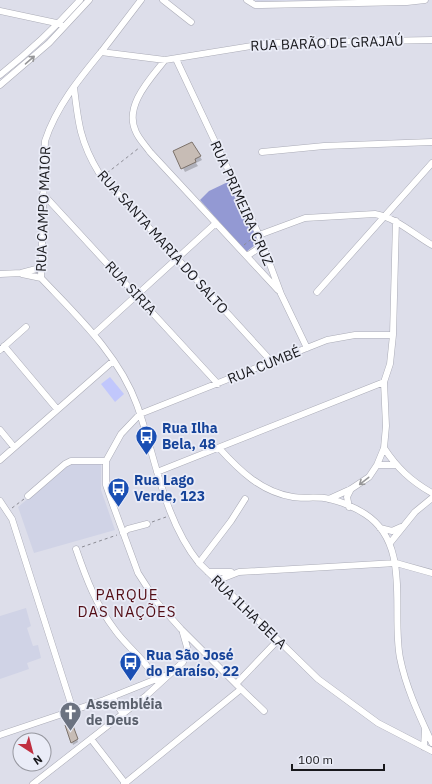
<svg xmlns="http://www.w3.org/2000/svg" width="432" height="784" font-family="'IBM Plex Sans',sans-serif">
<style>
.built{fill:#d0d3e6}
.green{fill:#c1c7fc}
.forest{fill:#9399d3}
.shadow{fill:#0003}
.building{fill:#c7bcb5;stroke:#7c726b}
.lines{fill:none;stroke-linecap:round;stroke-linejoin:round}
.minor-casing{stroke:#abacb7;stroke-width:7}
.path{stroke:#8b8b94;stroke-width:1;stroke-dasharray:3 3;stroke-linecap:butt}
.minor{stroke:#fff;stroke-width:6}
.oneway{stroke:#979799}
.labels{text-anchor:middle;stroke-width:3.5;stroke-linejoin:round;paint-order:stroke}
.street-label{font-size:14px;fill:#18181c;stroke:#eaecf7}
.transit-label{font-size:14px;font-weight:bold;fill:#164399;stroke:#eaecf7;text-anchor:start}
.worship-label{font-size:14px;font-weight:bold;fill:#5b616d;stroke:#eaecf7;text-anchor:start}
.neighbourhood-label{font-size:15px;letter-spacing:1px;fill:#530e16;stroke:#eaecf7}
</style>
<rect width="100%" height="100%" fill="#dddeea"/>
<path class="built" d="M 255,0 L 328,0 L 257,1 Z
M 72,462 L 101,463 L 101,490 L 115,530 L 34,553 L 18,507 Z
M 26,608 L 31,626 L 27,628 L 33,646 L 38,645 L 41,658 L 27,663 L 29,669 L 0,679 L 0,616 Z"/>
<path class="green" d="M 110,377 L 124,394 L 115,402 L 101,384 Z"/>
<path class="forest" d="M 230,181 L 259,242 L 246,252 L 200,200 L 209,191 Z"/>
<path class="shadow" d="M 192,143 L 202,160 L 196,163 L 198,166 L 185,172 L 174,151 Z
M 73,727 L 78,742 L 73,745 L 72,742 Z"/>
<path class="building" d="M 192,142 L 201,156 L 195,159 L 196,162 L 181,169 L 173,151 Z
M 72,723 L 78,739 L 71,743 L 65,725 Z"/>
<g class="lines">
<defs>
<path id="minor" d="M 141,0 C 128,17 115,34 102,51 C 79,79 56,107 45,141 L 41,278 C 77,316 119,355 137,405 C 156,458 163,518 199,563 L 318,679 L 378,723 L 432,751
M 163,0 L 191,22
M 247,0 L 255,5 L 261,5 L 407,2 L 425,0
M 0,11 L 61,24
M 101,52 L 165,60 L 270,43 L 432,40
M 176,59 L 259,235 L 281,294 L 307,348
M 165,60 C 151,78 123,106 136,132 C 139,139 145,145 150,152 L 278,290
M 0,75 C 29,52 55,28 80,0
M 0,85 L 49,43 L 89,0
M 74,87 C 78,122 80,142 99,173 L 272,362
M 262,152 L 324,146 L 432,142
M 43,194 L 218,384
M 259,235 L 305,218 L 375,214 C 397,218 413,234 432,245
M 247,256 L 262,246
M 0,274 L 21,273 L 40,268
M 22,274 L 41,278
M 317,292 L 432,163
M 94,334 L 216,223
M 4,346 L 57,409
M 0,350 L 26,327
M 0,430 L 14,447
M 219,448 C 239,470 261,492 293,497 C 304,499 317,496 329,499 C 340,501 356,508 365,514 C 412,544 391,612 400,658 C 406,688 419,715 432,743
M 384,448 C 397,468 411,481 432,493
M 0,460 L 113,361
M 377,465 L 396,465
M 157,472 L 384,382
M 28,496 L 65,464 L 71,461 L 106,461
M 329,499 L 351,489 L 369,477 L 377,465 L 384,448 L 386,426 L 384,382 L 390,364 L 393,335 L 396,221
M 0,501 L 12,519 L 73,710
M 349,507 L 347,497 L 351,489
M 380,528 L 392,531 L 401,527
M 123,533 L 128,529 L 147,524
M 390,543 L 415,512 L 432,498
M 76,549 C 86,578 96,605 115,630 C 127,647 147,661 156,680
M 199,563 L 231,521 L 245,499
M 208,572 L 231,572
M 216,581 L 239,572 L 396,563 L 432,573
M 236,684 L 278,640
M 241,689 L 264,711
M 112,697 L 123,714
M 0,735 L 104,700 L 164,676
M 91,739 L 125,783
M 424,747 L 425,730
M 33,784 L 147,695 L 183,662 L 187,647 L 183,633
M 124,784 L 241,689 L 181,629 L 156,601 L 138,573 L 113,505 L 106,485 L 106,461 L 121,434 L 140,414 L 327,340 L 355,335 L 393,335"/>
</defs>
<use href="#minor" class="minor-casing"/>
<path class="path" d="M 107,173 L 139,148
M 244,245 L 254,237
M 12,508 L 24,499
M 152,522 L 166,517
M 82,547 L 117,535"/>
<use href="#minor" class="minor"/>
</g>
<defs><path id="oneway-shaft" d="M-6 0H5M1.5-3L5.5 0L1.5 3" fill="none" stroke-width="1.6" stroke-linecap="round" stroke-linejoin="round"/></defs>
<g class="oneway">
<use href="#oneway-shaft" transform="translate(30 60) rotate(-41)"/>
<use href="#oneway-shaft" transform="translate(364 481) rotate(142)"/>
</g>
<defs>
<symbol id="bus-pin" viewBox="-11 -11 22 30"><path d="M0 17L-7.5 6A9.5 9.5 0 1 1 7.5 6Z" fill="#1a4fb4" stroke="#eaecf7"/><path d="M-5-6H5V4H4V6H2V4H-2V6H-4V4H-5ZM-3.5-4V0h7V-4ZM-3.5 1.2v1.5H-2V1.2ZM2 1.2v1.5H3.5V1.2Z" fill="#fff"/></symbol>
<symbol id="church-pin" viewBox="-11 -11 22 30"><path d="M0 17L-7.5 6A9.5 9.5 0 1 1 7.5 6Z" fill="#6b7280" stroke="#eaecf7"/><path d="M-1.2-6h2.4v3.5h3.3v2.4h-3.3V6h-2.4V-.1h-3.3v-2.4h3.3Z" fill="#fff"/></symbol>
</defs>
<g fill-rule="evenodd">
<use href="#bus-pin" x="134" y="424" width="25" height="34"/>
<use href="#bus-pin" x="106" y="476" width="25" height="34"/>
<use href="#bus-pin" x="118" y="650" width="25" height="34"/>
<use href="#church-pin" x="58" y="700" width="25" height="34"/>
</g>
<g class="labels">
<g class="street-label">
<text transform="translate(327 43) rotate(-2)" y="5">RUA BARÃO DE GRAJAÚ</text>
<text transform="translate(242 203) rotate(66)" y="5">RUA PRIMEIRA CRUZ</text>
<text transform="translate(43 209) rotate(-88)" y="5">RUA CAMPO MAIOR</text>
<text transform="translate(163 242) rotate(48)" y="5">RUA SANTA MARIA DO SALTO</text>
<text transform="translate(131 288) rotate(47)" y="5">RUA SIRIA</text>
<text transform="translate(264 365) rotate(-22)" y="5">RUA CUMBÉ</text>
<text transform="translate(249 612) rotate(44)" y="5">RUA ILHA BELA</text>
</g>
<g class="transit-label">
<text x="162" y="433">Rua Ilha<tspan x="162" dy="16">Bela, 48</tspan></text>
<text x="134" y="485">Rua Lago<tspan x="134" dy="16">Verde, 123</tspan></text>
<text x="146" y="660">Rua São José<tspan x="146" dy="16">do Paraíso, 22</tspan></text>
</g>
<g class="worship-label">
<text x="86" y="709">Assembléia<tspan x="86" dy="16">de Deus</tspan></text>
</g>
<g class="neighbourhood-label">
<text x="127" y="600">PARQUE<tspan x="127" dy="17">DAS NAÇÕES</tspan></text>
</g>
</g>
<g transform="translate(32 752) rotate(144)"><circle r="19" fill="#eaecf7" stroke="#96979f"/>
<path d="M0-3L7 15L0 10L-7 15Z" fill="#c02f40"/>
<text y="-6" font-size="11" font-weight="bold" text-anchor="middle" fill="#18181c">N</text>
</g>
<path d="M292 764v6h92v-6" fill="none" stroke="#18181c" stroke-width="2"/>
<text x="298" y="764" font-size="12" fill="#18181c" stroke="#eaecf7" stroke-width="3" paint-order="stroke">100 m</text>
</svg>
